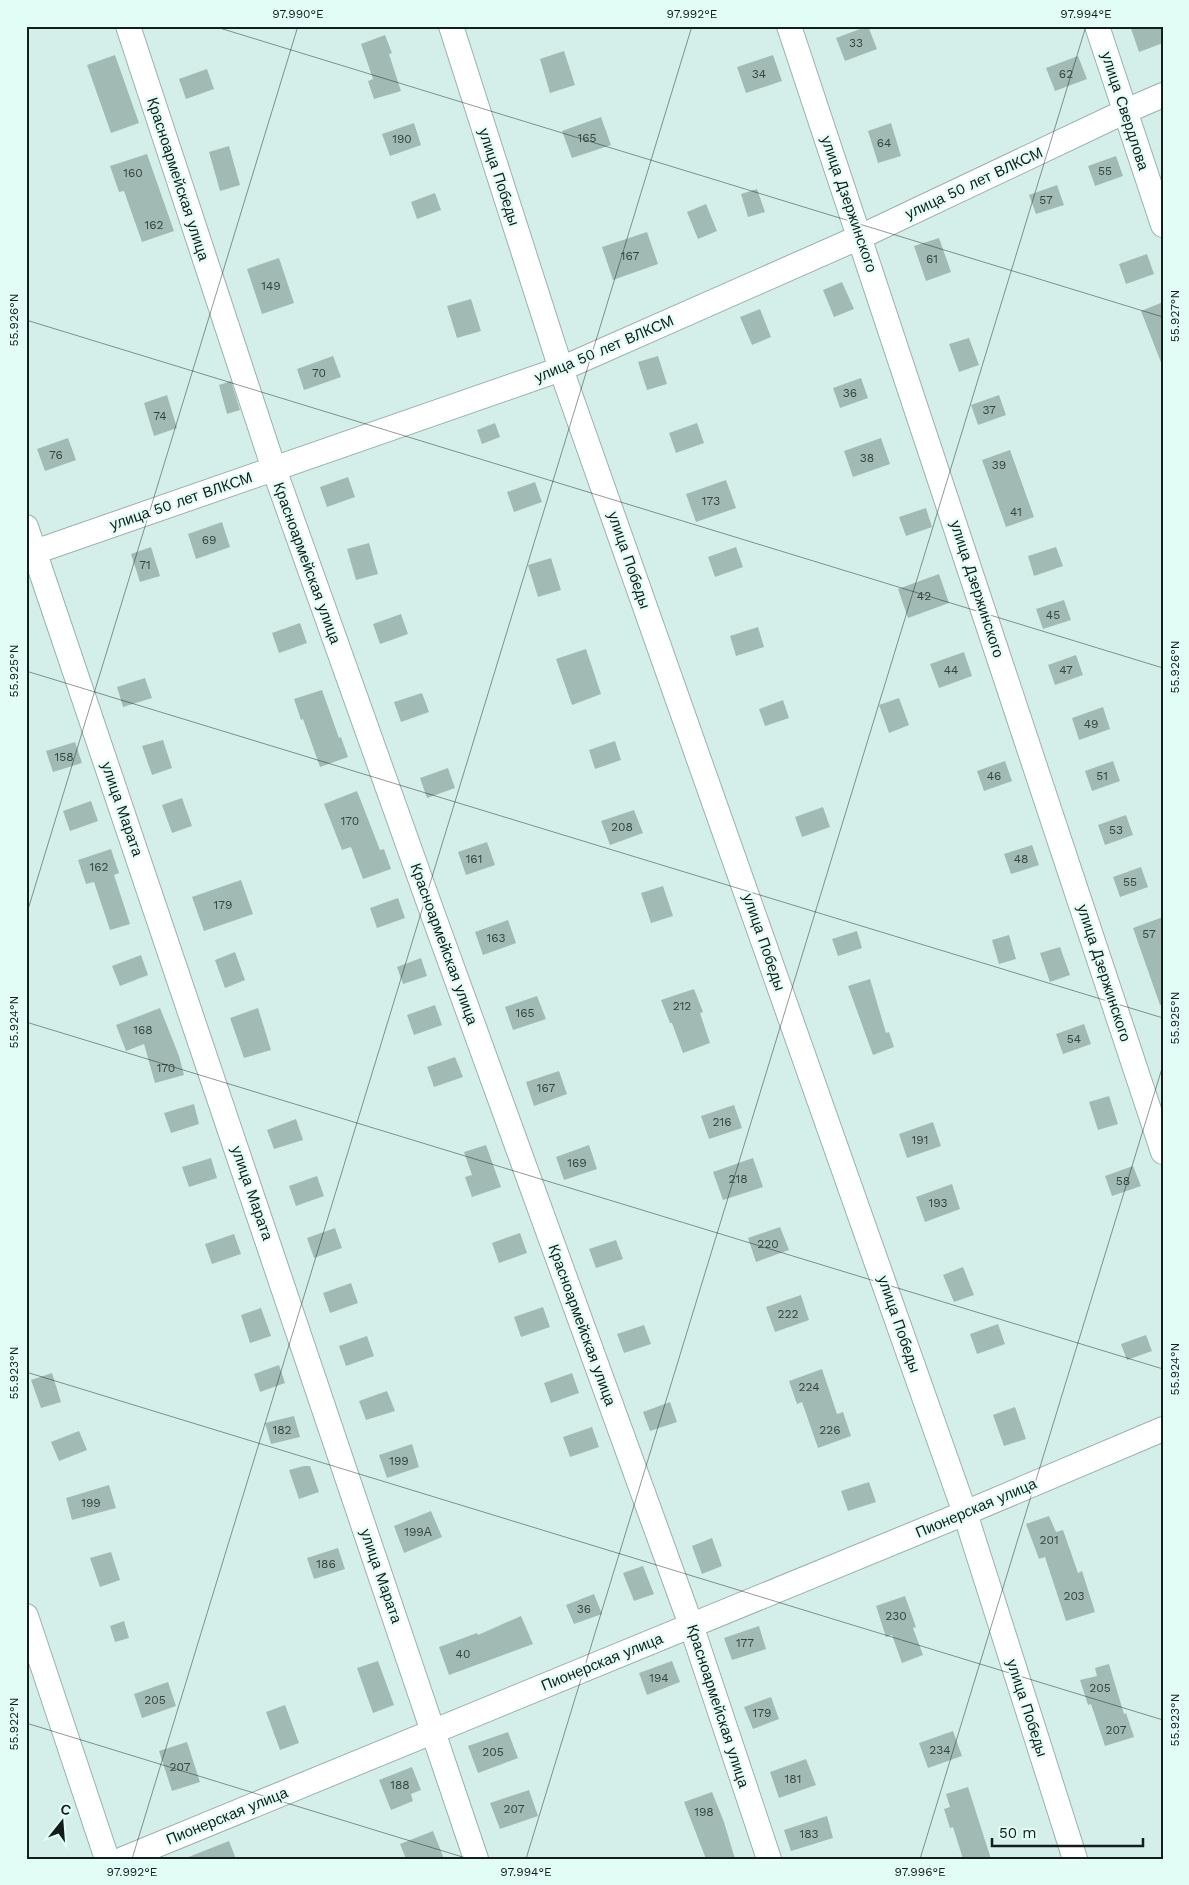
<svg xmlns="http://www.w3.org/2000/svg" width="1189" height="1885" font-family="'Work Sans',sans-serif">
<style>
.building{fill:#a1bbb4}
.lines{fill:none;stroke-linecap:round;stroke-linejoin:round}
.minor-casing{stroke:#98b2ac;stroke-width:26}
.minor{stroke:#fff;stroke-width:24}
.ticks{fill:none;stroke:#131d1b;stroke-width:1;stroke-opacity:0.45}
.labels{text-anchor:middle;stroke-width:4.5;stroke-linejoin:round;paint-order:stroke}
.number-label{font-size:12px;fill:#364441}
.street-label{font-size:15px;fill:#131d1b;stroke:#e2fdf6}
.neatline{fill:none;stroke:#131d1b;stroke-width:2}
.ticks-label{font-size:12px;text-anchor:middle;fill:#131d1b}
</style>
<rect width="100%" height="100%" fill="#d4efe9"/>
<path class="building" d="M 868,26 L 877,49 L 845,61 L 836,38 Z
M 1130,26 L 1163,26 L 1163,43 L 1139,52 Z
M 385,35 L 392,53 L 389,54 L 401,91 L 374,99 L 368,81 L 373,79 L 361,44 Z
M 564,51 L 575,85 L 550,93 L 540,59 Z
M 115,55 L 139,123 L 111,133 L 87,65 Z
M 773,55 L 782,81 L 746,93 L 737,67 Z
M 1078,56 L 1087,79 L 1055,91 L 1046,68 Z
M 207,69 L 214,89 L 186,99 L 179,79 Z
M 601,117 L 611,145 L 572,158 L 562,131 Z
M 414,123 L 421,145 L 390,156 L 382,134 Z
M 891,123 L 901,156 L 878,163 L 868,131 Z
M 229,146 L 240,185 L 220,191 L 209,152 Z
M 147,154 L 174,231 L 142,242 L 124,191 L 119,192 L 110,166 Z
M 1116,156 L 1123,176 L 1095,186 L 1088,166 Z
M 1057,185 L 1064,205 L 1036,214 L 1029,195 Z
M 757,189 L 765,212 L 748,217 L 741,194 Z
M 435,193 L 441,210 L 417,219 L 411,202 Z
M 706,204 L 717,231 L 698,239 L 687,212 Z
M 647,232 L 658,264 L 613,280 L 602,247 Z
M 939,238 L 951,272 L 926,281 L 914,246 Z
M 1147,254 L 1154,274 L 1126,284 L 1119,264 Z
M 279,258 L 294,303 L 262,314 L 247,269 Z
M 842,282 L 854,309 L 834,317 L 823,290 Z
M 471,299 L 481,331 L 457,338 L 447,306 Z
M 1163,302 L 1163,364 L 1162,365 L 1141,311 Z
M 760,309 L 771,337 L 752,345 L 740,317 Z
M 969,338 L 979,365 L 959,372 L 949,344 Z
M 333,356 L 341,377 L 304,390 L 297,369 Z
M 658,356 L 667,384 L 647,390 L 638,362 Z
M 861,378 L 868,398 L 840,408 L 833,388 Z
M 231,381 L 240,410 L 227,414 L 219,385 Z
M 167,395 L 177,428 L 154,436 L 144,403 Z
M 999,395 L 1006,415 L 978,425 L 971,405 Z
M 495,423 L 500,437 L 482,444 L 477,430 Z
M 697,423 L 704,443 L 676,453 L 669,433 Z
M 68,438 L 76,460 L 45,471 L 37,449 Z
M 881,438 L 890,464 L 853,477 L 844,451 Z
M 1010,450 L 1034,517 L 1006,527 L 982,460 Z
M 348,477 L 355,497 L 327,507 L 320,487 Z
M 726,480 L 736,508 L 696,522 L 686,494 Z
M 535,482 L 542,502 L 514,512 L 507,492 Z
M 926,508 L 932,527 L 906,536 L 899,517 Z
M 222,522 L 230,547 L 196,559 L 188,534 Z
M 369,543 L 378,574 L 356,580 L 347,549 Z
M 151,547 L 160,576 L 140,582 L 131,554 Z
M 736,547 L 743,567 L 715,577 L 708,557 Z
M 1056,547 L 1063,566 L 1034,576 L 1028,556 Z
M 551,558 L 561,590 L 538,597 L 528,565 Z
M 939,574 L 949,603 L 908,618 L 898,589 Z
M 1064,600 L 1071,620 L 1043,629 L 1036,609 Z
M 401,614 L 408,634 L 380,644 L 373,624 Z
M 300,623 L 307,643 L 279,653 L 272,633 Z
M 758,627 L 764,647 L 736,656 L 730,636 Z
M 586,649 L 601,694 L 572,705 L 556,659 Z
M 964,652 L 972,676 L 939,688 L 930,664 Z
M 1076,655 L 1083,675 L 1055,685 L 1048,665 Z
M 145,678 L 152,698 L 123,707 L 117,687 Z
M 322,690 L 339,738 L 341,737 L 348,757 L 320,767 L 303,719 L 301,720 L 294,699 Z
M 422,693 L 429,712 L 401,722 L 394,702 Z
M 899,698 L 909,725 L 889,733 L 879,705 Z
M 783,700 L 789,718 L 765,726 L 759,709 Z
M 1103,707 L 1110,729 L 1079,740 L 1072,718 Z
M 163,740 L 172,768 L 152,775 L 142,746 Z
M 615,741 L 621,760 L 595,769 L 589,750 Z
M 75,742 L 82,763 L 53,772 L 46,751 Z
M 1005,761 L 1012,781 L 984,791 L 977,771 Z
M 1113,761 L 1120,781 L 1092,791 L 1085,771 Z
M 448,768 L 455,788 L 427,798 L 420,778 Z
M 357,791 L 380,850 L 384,849 L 391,869 L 363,879 L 351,847 L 342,850 L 324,804 Z
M 182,798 L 192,826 L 172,833 L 162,805 Z
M 91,801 L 98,821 L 70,831 L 63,811 Z
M 823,807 L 830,827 L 802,837 L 795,817 Z
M 634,810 L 643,833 L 610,845 L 601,821 Z
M 1126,815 L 1133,835 L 1105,845 L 1098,825 Z
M 487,842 L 495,865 L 466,875 L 458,852 Z
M 1032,845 L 1039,865 L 1011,874 L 1004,854 Z
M 111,849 L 119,873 L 114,875 L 130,924 L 110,930 L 94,882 L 86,884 L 78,860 Z
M 1141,867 L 1148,887 L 1120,897 L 1113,877 Z
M 241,880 L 253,914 L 204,931 L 192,897 Z
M 663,886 L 673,916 L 651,923 L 641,893 Z
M 398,898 L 405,918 L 377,928 L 370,908 Z
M 1163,917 L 1163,1005 L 1160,1005 L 1133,928 Z
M 508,920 L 516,943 L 483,955 L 475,932 Z
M 857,931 L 862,948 L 838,956 L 832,939 Z
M 1009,935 L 1016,959 L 999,964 L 992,940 Z
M 1060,947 L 1070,975 L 1050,982 L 1040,953 Z
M 235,952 L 245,980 L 225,988 L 215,960 Z
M 141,955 L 148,975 L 120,986 L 112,966 Z
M 421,958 L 427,976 L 403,984 L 397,967 Z
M 870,979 L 886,1033 L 889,1032 L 894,1047 L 873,1055 L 848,986 Z
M 694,989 L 703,1012 L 700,1013 L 710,1043 L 683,1053 L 672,1023 L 670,1023 L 661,1000 Z
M 537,996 L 546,1019 L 513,1030 L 505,1007 Z
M 435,1005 L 442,1025 L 414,1035 L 407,1015 Z
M 160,1008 L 179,1056 L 184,1075 L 155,1083 L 144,1044 L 126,1051 L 116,1025 Z
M 258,1008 L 271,1050 L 244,1058 L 230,1018 Z
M 1084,1024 L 1091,1044 L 1063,1054 L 1056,1034 Z
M 455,1057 L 463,1077 L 434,1087 L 427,1067 Z
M 559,1071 L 567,1094 L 534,1106 L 526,1082 Z
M 1109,1096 L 1118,1124 L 1098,1130 L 1089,1102 Z
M 194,1104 L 199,1124 L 171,1133 L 164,1113 Z
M 734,1105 L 742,1128 L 709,1139 L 701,1116 Z
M 296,1119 L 303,1140 L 274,1149 L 267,1130 Z
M 933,1122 L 941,1146 L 907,1158 L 899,1134 Z
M 486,1145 L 501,1187 L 472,1197 L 465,1177 L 472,1175 L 464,1152 Z
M 589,1145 L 597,1169 L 564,1180 L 556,1157 Z
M 211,1158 L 217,1178 L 189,1187 L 182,1167 Z
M 753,1158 L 763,1187 L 723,1200 L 713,1172 Z
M 1133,1166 L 1141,1186 L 1112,1196 L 1105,1176 Z
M 317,1176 L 324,1196 L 296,1206 L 289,1186 Z
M 952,1184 L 960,1209 L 925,1222 L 916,1197 Z
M 780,1227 L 789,1250 L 756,1262 L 748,1238 Z
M 335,1228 L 342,1248 L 314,1258 L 307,1238 Z
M 520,1233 L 527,1253 L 499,1263 L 492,1243 Z
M 234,1234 L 241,1254 L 212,1264 L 205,1244 Z
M 616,1240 L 623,1259 L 596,1268 L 589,1249 Z
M 963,1267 L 974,1295 L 954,1302 L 943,1275 Z
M 351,1283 L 358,1303 L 330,1313 L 323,1293 Z
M 801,1295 L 809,1320 L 775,1332 L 766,1307 Z
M 543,1307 L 550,1327 L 521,1337 L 514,1317 Z
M 261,1308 L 271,1336 L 250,1343 L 241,1315 Z
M 998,1324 L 1005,1344 L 977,1354 L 970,1334 Z
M 644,1325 L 651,1344 L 624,1353 L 617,1334 Z
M 1146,1335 L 1152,1351 L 1127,1360 L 1121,1344 Z
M 367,1336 L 374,1356 L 346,1366 L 339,1346 Z
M 279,1365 L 285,1383 L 260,1392 L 254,1374 Z
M 822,1369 L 837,1414 L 843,1412 L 851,1436 L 818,1448 L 802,1402 L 797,1404 L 789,1381 Z
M 52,1373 L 61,1402 L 41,1408 L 31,1380 Z
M 572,1373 L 579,1393 L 551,1403 L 544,1383 Z
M 387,1391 L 395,1411 L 366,1420 L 359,1401 Z
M 670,1402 L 677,1422 L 650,1431 L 643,1412 Z
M 1015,1407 L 1026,1439 L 1004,1446 L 993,1415 Z
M 294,1416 L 300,1437 L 271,1444 L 265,1423 Z
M 592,1427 L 599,1447 L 570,1457 L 563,1437 Z
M 79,1431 L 87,1450 L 59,1461 L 51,1442 Z
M 412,1444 L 419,1467 L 387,1478 L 379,1455 Z
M 304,1466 L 310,1466 L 319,1492 L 299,1499 L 289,1470 Z
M 869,1482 L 876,1502 L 848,1511 L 841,1491 Z
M 109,1485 L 116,1508 L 72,1520 L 66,1498 Z
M 431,1511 L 442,1537 L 404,1553 L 394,1526 Z
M 1049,1516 L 1056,1532 L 1063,1530 L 1078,1573 L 1082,1571 L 1095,1612 L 1066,1621 L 1045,1557 L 1039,1559 L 1026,1524 Z
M 712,1538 L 722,1566 L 702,1574 L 692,1546 Z
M 338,1548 L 345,1569 L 314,1579 L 307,1558 Z
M 111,1552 L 120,1580 L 100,1587 L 90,1558 Z
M 643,1566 L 654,1594 L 634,1601 L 623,1573 Z
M 594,1594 L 602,1614 L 574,1624 L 566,1605 Z
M 905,1596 L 916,1627 L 913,1628 L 923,1655 L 902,1663 L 892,1635 L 886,1637 L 876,1606 Z
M 521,1616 L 533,1644 L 449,1675 L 439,1647 L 477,1633 L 478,1635 Z
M 124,1621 L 129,1638 L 115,1642 L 110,1626 Z
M 759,1626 L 766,1649 L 732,1660 L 724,1638 Z
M 378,1661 L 394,1705 L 373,1713 L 357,1668 Z
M 672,1661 L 680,1682 L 647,1695 L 639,1673 Z
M 1109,1664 L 1124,1714 L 1126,1713 L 1134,1737 L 1105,1746 L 1091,1704 L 1088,1705 L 1080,1680 L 1097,1676 L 1095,1668 Z
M 168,1682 L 176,1706 L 142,1718 L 134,1694 Z
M 771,1697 L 779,1719 L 753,1729 L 744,1707 Z
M 285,1705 L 299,1743 L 280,1750 L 266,1712 Z
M 953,1731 L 962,1756 L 928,1768 L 919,1743 Z
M 508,1732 L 518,1758 L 478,1773 L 468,1746 Z
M 187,1742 L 200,1782 L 172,1791 L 159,1751 Z
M 806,1759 L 816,1785 L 779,1798 L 770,1772 Z
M 412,1767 L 421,1790 L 411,1794 L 413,1801 L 391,1810 L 379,1780 Z
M 968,1787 L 991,1859 L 963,1859 L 953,1827 L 950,1828 L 944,1809 L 950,1807 L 946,1794 Z
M 529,1790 L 538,1816 L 500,1829 L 490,1803 Z
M 712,1792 L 724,1822 L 735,1859 L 706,1859 L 684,1802 Z
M 827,1816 L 833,1838 L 791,1851 L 784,1830 Z
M 433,1831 L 444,1859 L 406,1859 L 400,1844 Z
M 229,1841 L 236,1859 L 186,1859 L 186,1858 Z"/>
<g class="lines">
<defs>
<path id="minor" d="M 128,26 L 274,469 L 431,909 L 691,1625 L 769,1859
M 451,26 L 561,369 L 965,1513 L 1075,1859
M 789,26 L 1163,1152
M 1097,26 L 1163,225
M 26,527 L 476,1859
M 26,555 L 561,369 L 860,237 L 1126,111 L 1163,95
M 26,1616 L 107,1859
M 123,1859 L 965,1513 L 1163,1429"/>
</defs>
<use href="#minor" class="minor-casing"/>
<use href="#minor" class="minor"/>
</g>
<path class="ticks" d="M 213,26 L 1163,317M 26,320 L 1163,668M 26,671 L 1163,1018M 26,916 L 298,26M 26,1022 L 1163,1369M 26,1372 L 1163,1720M 26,1723 L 469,1859M 132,1859 L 692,26M 526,1859 L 1086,26M 920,1859 L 1163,1065"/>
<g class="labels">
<g class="number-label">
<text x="856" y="47">33</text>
<text x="759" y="78">34</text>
<text x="1066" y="78">62</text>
<text x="587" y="142">165</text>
<text x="402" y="143">190</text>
<text x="884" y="147">64</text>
<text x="1105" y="175">55</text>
<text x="133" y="177">160</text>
<text x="1046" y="204">57</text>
<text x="154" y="229">162</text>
<text x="630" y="260">167</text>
<text x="932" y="263">61</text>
<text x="271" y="290">149</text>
<text x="319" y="377">70</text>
<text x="850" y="397">36</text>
<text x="989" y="414">37</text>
<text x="160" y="420">74</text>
<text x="56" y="459">76</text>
<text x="867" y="462">38</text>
<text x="999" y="469">39</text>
<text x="711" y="505">173</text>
<text x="1016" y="516">41</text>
<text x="209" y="544">69</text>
<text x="145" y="569">71</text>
<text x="924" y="600">42</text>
<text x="1053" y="619">45</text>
<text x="951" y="674">44</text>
<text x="1066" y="674">47</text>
<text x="1091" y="728">49</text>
<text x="64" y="761">158</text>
<text x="994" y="780">46</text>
<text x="1102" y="780">51</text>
<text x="350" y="825">170</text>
<text x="622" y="831">208</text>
<text x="1116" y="834">53</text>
<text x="474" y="863">161</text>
<text x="1021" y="863">48</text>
<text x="99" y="871">162</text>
<text x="1130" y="886">55</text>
<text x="223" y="909">179</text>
<text x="1149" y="938">57</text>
<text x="496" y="942">163</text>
<text x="682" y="1010">212</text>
<text x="525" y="1017">165</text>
<text x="143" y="1034">168</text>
<text x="1074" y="1043">54</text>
<text x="166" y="1072">170</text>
<text x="546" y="1092">167</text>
<text x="722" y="1126">216</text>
<text x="920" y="1144">191</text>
<text x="577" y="1167">169</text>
<text x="738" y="1183">218</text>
<text x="1123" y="1185">58</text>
<text x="938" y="1207">193</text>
<text x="768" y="1248">220</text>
<text x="788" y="1318">222</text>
<text x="809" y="1391">224</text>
<text x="282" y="1434">182</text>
<text x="830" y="1434">226</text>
<text x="399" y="1465">199</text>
<text x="91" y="1507">199</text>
<text x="418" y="1536">199А</text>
<text x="1049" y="1544">201</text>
<text x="326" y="1568">186</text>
<text x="1074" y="1600">203</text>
<text x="584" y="1613">36</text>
<text x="896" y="1620">230</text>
<text x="745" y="1647">177</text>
<text x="463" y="1658">40</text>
<text x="659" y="1682">194</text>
<text x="1100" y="1692">205</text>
<text x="155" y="1704">205</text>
<text x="762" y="1717">179</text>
<text x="1116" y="1734">207</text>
<text x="940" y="1754">234</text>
<text x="493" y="1756">205</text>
<text x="180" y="1771">207</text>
<text x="793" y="1783">181</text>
<text x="400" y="1789">188</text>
<text x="514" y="1813">207</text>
<text x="704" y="1816">198</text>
<text x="809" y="1838">183</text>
</g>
<g class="street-label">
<text transform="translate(1125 111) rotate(72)" y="5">улица Свердлова</text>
<text transform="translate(499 177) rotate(72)" y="5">улица Победы</text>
<text transform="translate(178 179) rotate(72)" y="5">Красноармейская улица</text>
<text transform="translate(974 183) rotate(-25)" y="5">улица 50 лет ВЛКСМ</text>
<text transform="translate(849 204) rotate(71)" y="5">улица Дзержинского</text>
<text transform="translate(604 349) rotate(-23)" y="5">улица 50 лет ВЛКСМ</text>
<text transform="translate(181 501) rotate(-19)" y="5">улица 50 лет ВЛКСМ</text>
<text transform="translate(629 560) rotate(71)" y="5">улица Победы</text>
<text transform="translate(307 563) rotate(70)" y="5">Красноармейская улица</text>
<text transform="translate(977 589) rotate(72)" y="5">улица Дзержинского</text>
<text transform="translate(122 809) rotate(71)" y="5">улица Марата</text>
<text transform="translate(764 942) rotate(71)" y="5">улица Победы</text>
<text transform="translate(444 944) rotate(70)" y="5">Красноармейская улица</text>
<text transform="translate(1104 973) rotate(72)" y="5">улица Дзержинского</text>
<text transform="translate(252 1193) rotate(71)" y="5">улица Марата</text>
<text transform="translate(899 1324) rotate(71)" y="5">улица Победы</text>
<text transform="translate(582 1325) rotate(70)" y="5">Красноармейская улица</text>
<text transform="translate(976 1508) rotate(-23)" y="5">Пионерская улица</text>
<text transform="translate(381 1576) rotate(71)" y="5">улица Марата</text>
<text transform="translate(602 1662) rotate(-22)" y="5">Пионерская улица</text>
<text transform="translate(718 1706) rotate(72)" y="5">Красноармейская улица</text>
<text transform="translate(1027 1708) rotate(72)" y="5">улица Победы</text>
<text transform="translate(227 1816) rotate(-22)" y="5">Пионерская улица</text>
</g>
</g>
<rect width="1189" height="1885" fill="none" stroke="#e2fdf6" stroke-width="55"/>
<g transform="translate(62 1822) rotate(17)" stroke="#e2fdf6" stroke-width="4" paint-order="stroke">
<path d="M0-4L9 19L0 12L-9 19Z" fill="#131d1b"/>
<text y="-8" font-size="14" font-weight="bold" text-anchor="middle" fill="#131d1b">С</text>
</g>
<path d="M992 1838v8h151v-8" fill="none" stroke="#131d1b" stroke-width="2.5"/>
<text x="999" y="1838" font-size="15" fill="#131d1b" stroke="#e2fdf6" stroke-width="4" paint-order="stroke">50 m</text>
<rect x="28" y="28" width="1134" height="1830" class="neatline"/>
<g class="ticks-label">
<text x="298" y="18">97.990°E</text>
<text x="692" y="18">97.992°E</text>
<text x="1086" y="18">97.994°E</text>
<text transform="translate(1175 316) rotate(-90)" y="4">55.927°N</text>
<text transform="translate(14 320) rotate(-90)" y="4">55.926°N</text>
<text transform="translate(1175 667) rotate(-90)" y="4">55.926°N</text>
<text transform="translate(14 671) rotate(-90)" y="4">55.925°N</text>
<text transform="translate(1175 1018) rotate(-90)" y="4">55.925°N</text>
<text transform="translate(14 1022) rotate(-90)" y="4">55.924°N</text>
<text transform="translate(1175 1369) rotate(-90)" y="4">55.924°N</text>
<text transform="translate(14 1373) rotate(-90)" y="4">55.923°N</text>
<text transform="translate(1175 1720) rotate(-90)" y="4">55.923°N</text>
<text transform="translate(14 1724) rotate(-90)" y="4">55.922°N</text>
<text x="132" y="1876">97.992°E</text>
<text x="526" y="1876">97.994°E</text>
<text x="920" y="1876">97.996°E</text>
</g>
</svg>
